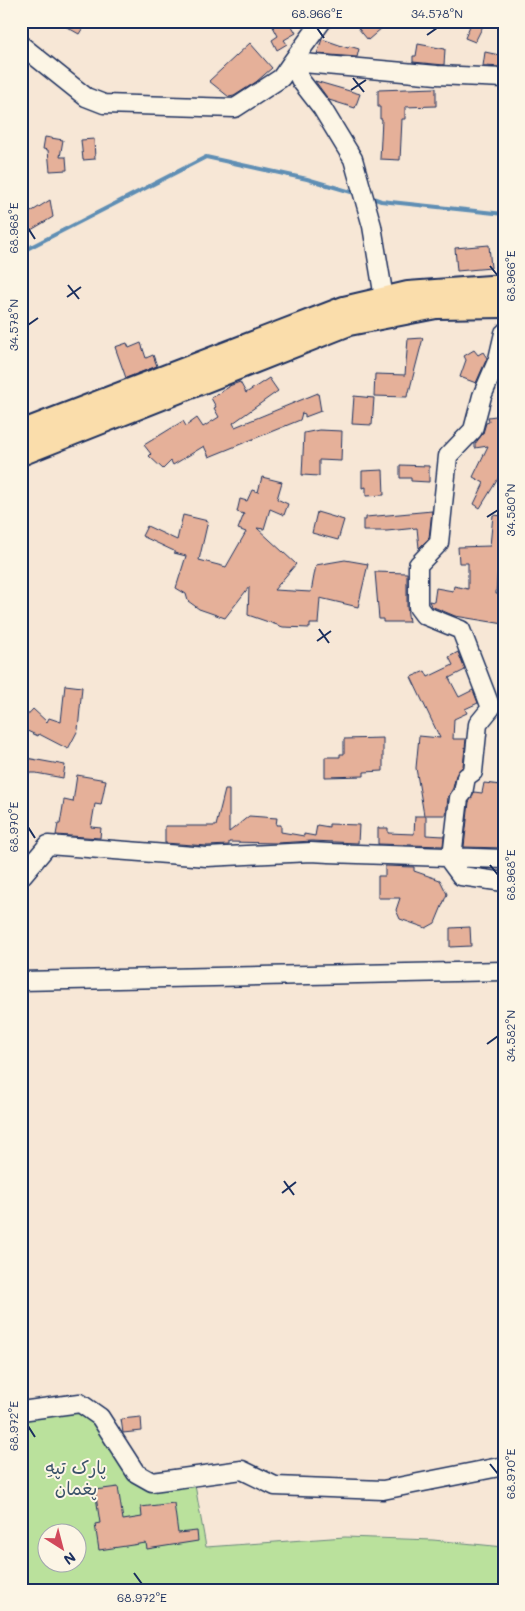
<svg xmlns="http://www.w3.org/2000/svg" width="525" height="1611" font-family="Mali,'Playpen Sans Arabic',sans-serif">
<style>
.green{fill:#bae19c;stroke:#6a887d;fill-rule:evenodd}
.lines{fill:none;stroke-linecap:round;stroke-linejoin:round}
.stream{stroke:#5e8eb4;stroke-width:4}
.building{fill:#e5b099;stroke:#1b2f5e}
.minor-casing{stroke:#1b2f5e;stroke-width:21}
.major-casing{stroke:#1b2f5e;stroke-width:26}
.minor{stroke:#fcf5e5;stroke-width:18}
.major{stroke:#faddab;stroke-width:22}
.ticks{fill:none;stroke:#1b2f5e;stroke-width:2}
.labels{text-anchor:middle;stroke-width:4;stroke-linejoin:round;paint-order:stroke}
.park-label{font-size:18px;fill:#3b536a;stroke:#fcf5e5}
.neatline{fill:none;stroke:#1b2f5e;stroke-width:2}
.ticks-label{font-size:12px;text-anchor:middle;fill:#1b2f5e}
</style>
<rect width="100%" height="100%" fill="#f7e7d6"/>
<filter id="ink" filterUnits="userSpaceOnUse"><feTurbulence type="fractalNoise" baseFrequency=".02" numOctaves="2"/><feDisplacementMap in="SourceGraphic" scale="10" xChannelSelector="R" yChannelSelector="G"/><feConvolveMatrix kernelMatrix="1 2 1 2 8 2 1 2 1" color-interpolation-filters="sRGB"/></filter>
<g filter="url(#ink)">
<path class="green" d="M 93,1400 L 148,1491 L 195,1485 L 206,1547 L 345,1537 L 433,1540 L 504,1547 L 504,1590 L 21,1590 L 21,1412 ZM 48,1534 L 78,1534 L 78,1564 L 48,1564 Z"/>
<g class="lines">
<path class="stream" d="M 370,197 L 381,201 L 504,214
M 21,252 L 206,157 L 307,179 L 358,194"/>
</g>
<path class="building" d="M 56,21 L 87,21 L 79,34 Z
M 270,21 L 289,21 L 296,33 L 284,40 L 287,44 L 277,50 L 272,40 L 278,36 Z
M 367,21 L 390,21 L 368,40 L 358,28 Z
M 472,21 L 483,26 L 475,42 L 465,38 Z
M 322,39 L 348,48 L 349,46 L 359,49 L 357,57 L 317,54 Z
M 250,43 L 272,68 L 256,82 L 234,96 L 229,97 L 209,81 Z
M 418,44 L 445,49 L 444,65 L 413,62 L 413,56 L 416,56 Z
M 485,52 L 504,56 L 504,67 L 483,66 Z
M 315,81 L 360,94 L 355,108 L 329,100 Z
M 436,88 L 436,106 L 405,107 L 405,119 L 402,119 L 400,160 L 380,159 L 382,119 L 380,119 L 380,107 L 378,107 L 378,90 Z
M 45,137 L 63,140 L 60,157 L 66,157 L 67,170 L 50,171 L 48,150 L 43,149 Z
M 94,139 L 95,159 L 83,160 L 81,140 Z
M 50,200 L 53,217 L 21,236 L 21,218 Z
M 489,245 L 491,268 L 457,271 L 455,248 Z
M 423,338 L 409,392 L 408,391 L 407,397 L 374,396 L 375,374 L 405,375 L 408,339 Z
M 127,343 L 129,348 L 141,343 L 146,358 L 153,355 L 157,366 L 126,378 L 115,347 Z
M 474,350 L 478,355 L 483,352 L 487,358 L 476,383 L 460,377 L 466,360 L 464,356 Z
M 269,378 L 278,391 L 233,423 L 235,427 L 318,393 L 321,411 L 305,417 L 305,414 L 302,413 L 300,420 L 209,457 L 204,446 L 173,465 L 171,461 L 163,469 L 149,456 L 151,454 L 144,445 L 183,421 L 186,426 L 197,418 L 203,427 L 219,417 L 214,408 L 216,407 L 211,398 L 229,387 L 229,386 L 240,382 L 246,393 Z
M 354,396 L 374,398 L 372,425 L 352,424 Z
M 504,415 L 504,469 L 480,508 L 474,504 L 484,483 L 473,477 L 488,446 L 475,448 L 475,444 L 483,433 L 486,423 L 489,422 L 488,417 Z
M 319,430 L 342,431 L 341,461 L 319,460 L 319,476 L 302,475 L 304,433 Z
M 400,465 L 429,466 L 429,482 L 411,481 L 411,478 L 400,478 Z
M 383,470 L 384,495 L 366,496 L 366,487 L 362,488 L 362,471 Z
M 262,477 L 282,482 L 277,499 L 288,504 L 284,515 L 270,509 L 264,529 L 257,528 L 296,564 L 274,590 L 311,592 L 316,565 L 345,560 L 368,564 L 358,607 L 320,598 L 318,624 L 310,624 L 310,628 L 283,627 L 248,615 L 249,587 L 225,618 L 199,609 L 188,601 L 186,594 L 176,588 L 186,556 L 174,553 L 174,551 L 142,536 L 147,526 L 177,540 L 183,515 L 208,521 L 199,560 L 226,567 L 246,532 L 238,529 L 244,514 L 237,512 L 240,499 L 247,501 L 252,490 L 258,492 Z
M 432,511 L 429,538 L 419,548 L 417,528 L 387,531 L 363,531 L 363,520 L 366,520 L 366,517 Z
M 317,512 L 344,520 L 338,540 L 312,533 Z
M 493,515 L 504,516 L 504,566 L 498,565 L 496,594 L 504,594 L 504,624 L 455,616 L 431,606 L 429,601 L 434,602 L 436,588 L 453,591 L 454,586 L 468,589 L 468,563 L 459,563 L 458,547 L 490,546 Z
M 375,572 L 407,573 L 407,607 L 409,622 L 383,622 L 383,619 L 379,619 Z
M 458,652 L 465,670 L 449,678 L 459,697 L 473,690 L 478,703 L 465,709 L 467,713 L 454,719 L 453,739 L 466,739 L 463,766 L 456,775 L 453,788 L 448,797 L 446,815 L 424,815 L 416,768 L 419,736 L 440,738 L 411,677 L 425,671 L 428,677 L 453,665 L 449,657 Z
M 65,685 L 82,687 L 78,730 L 68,749 L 39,734 L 38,736 L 21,728 L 21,722 L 33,709 L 47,722 L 49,718 L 61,722 Z
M 383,738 L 383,771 L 364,772 L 364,776 L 325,777 L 325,757 L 340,757 L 340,754 L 344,754 L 344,739 Z
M 21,757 L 65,765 L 63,778 L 36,773 L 21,773 Z
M 77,775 L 106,780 L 101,805 L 95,804 L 91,827 L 101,828 L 100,838 L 56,835 L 58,824 L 60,824 L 64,800 L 73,802 Z
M 484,783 L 501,785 L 497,819 L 504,820 L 504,848 L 464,847 L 469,802 L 474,792 L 482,793 Z
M 225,790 L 229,790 L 229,832 L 249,816 L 277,818 L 276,825 L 281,825 L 281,832 L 304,836 L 304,834 L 315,836 L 317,825 L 329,827 L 329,824 L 359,825 L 358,843 L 312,841 L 277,843 L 229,842 L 229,845 L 207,846 L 165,843 L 165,826 L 216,826 Z
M 415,816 L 426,816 L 426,835 L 444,836 L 443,846 L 378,844 L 378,828 L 388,828 L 388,833 L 414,834 Z
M 385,866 L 414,867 L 414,871 L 440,880 L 447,894 L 435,923 L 426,928 L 400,919 L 396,910 L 400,898 L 378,898 L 378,876 L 385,876 Z
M 470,927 L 471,946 L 450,947 L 450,928 Z
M 141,1417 L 142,1431 L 123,1433 L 121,1419 Z
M 118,1487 L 123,1520 L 142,1517 L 141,1507 L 174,1503 L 178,1533 L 197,1531 L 198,1541 L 147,1549 L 146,1543 L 99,1550 L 95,1524 L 100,1523 L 95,1490 Z"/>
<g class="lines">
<defs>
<path id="minor" d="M 322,21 L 292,62 L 437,75 L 504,78
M 21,45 L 86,97 L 104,104 L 235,108 L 281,78 L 292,62 L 301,81 L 322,108 L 353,159 L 372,226 L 384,298
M 447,857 L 461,876 L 504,882
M 452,857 L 459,798 L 463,793 L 466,777 L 473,772 L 478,724 L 491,708 L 461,630 L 424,615 L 418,607 L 418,565 L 439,543 L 448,456 L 473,430 L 482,396 L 498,359 L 504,333
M 21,877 L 48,845 L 207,857 L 311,852 L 329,853 L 504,859
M 21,981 L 504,971
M 21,1411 L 80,1403 L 100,1417 L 136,1473 L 152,1482 L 242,1470 L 275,1486 L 383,1490 L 504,1466"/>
<path id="major" d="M 21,432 L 344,308 L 408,293 L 504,286
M 21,454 L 349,324 L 436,307 L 504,306"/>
</defs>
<use href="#minor" class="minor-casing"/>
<use href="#major" class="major-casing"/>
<use href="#minor" class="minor"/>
<use href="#major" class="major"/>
</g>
</g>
<path class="ticks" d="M 317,28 L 324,38M 427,35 L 437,28M 353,78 L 364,92M 351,90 L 366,80M 28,228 L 35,239M 490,266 L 498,276M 68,285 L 79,299M 67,297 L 81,287M 28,325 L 38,318M 487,517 L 498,510M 319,629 L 329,643M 317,641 L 331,631M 28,827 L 35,838M 490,865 L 498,875M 487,1044 L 498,1036M 284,1181 L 294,1195M 282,1193 L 296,1182M 28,1426 L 35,1437M 490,1464 L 498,1474M 134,1573 L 142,1584"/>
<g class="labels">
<g class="park-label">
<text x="76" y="1474">پارک تپهِ<tspan x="76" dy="21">پغمان</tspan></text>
</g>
</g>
<rect width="525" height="1611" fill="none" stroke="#fcf5e5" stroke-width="55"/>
<g transform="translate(62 1548) rotate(144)"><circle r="24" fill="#fcf5e5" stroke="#a2a6af"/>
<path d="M0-4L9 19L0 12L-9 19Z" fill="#d1495b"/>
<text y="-8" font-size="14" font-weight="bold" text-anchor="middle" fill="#1b2f5e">N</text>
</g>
<rect x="28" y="28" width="470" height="1556" class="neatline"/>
<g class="ticks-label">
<text x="317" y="18">68.966°E</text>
<text x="437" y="18">34.578°N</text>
<text transform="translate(14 228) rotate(-90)" y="4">68.968°E</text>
<text transform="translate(511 276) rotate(-90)" y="4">68.966°E</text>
<text transform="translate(14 325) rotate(-90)" y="4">34.578°N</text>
<text transform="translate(511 510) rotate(-90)" y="4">34.580°N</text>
<text transform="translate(14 827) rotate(-90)" y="4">68.970°E</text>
<text transform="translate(511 875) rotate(-90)" y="4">68.968°E</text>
<text transform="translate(511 1036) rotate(-90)" y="4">34.582°N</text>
<text transform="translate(14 1426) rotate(-90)" y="4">68.972°E</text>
<text transform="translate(511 1474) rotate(-90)" y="4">68.970°E</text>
<text x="142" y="1602">68.972°E</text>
</g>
</svg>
